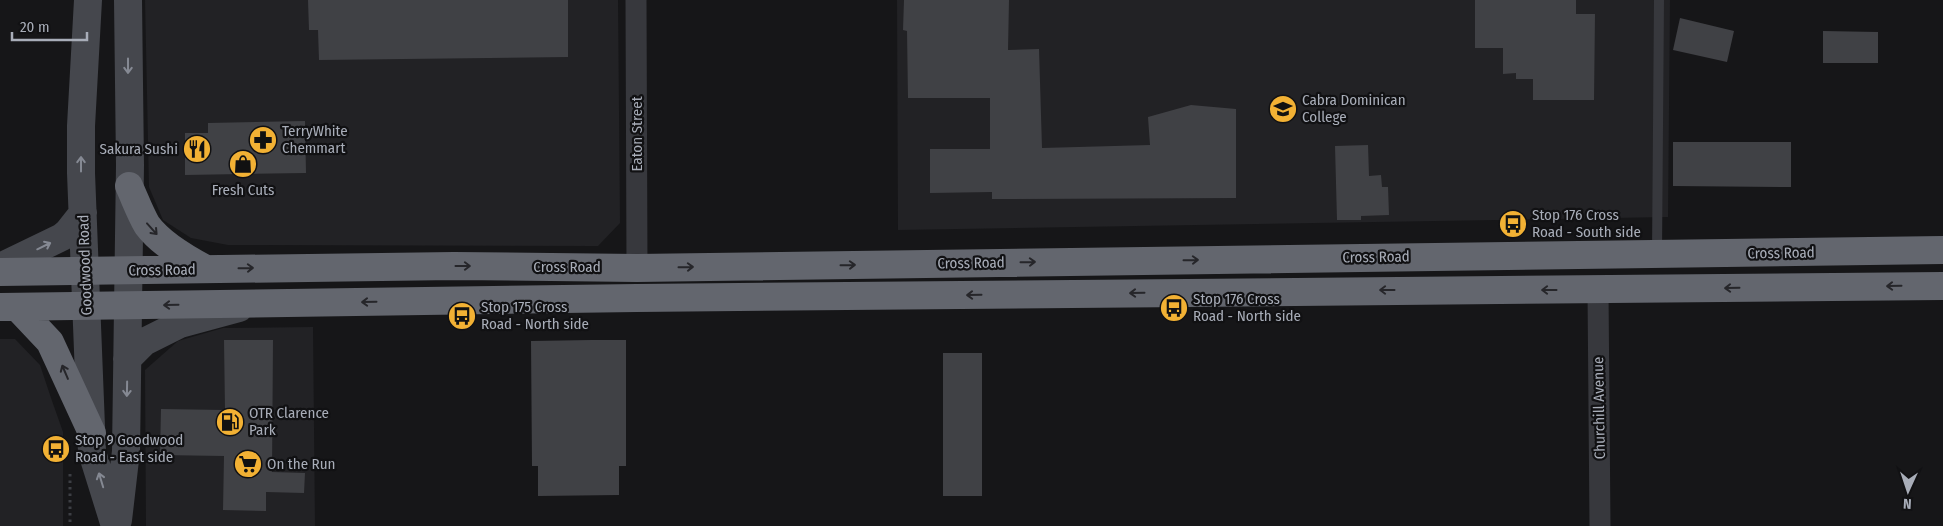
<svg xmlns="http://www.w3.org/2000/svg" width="1943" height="526" font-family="'Fira Sans Condensed',sans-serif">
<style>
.built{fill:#222225}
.building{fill:#404145}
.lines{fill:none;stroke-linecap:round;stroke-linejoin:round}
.path{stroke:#3d3f44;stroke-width:3;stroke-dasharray:2.5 4;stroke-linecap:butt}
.lane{stroke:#37383d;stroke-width:10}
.street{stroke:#37383d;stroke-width:21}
.secondary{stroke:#45474d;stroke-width:28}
.highway{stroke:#63666e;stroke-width:28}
.oneway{stroke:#858993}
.oneway2{stroke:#26262a}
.labels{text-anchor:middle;stroke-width:4.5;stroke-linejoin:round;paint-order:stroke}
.poi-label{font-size:15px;fill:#a8adb8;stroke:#111113;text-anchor:start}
.street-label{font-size:15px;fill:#a8adb8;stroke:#111113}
</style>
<rect width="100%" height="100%" fill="#161618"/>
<path class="built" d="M 145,0 L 618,0 L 620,223 L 598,246 L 228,245 L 191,238 L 163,220 L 149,187 Z
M 897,0 L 1670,0 L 1668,217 L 898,230 Z
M 313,327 L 315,526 L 146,526 L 145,370 L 178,341 L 223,328 Z
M 0,339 L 15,339 L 40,365 L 51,398 L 63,432 L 63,526 L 0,526 Z"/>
<path class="building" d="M 308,0 L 568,0 L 568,57 L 319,60 L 318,30 L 309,30 Z
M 904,0 L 1009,0 L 1008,50 L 1039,49 L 1042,148 L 1150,145 L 1148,117 L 1191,105 L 1236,109 L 1236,198 L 992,199 L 992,192 L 930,193 L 930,149 L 990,149 L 990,98 L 908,98 L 907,31 L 903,30 Z
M 1475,0 L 1576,0 L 1576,14 L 1595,14 L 1594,100 L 1533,100 L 1533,79 L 1516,79 L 1516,73 L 1503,74 L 1503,48 L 1475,48 Z
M 1680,18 L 1734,31 L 1727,62 L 1673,50 Z
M 1823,31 L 1878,32 L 1878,63 L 1823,63 Z
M 305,121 L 306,173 L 185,175 L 185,133 L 208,133 L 208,123 Z
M 1673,142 L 1791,142 L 1791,187 L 1673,186 Z
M 1368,145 L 1369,176 L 1381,175 L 1382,187 L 1388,187 L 1389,215 L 1361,216 L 1361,220 L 1337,220 L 1335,146 Z
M 224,340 L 273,340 L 272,472 L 305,473 L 304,493 L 266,492 L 266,511 L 223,510 L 224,456 L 160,455 L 161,409 L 225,410 Z
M 591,340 L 626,340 L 626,466 L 619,466 L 619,495 L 538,496 L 538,466 L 532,466 L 531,341 Z
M 943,353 L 982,353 L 982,496 L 943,496 Z"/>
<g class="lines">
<path class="path" d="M 70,474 L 70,526"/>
<path class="lane" d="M 1657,254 L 1659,0"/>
<path class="street" d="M 636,0 L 637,268
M 1598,290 L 1600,526"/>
<path class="secondary" d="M 88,0 L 81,126 L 81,173 L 92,452 L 115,526
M 0,267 L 62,237 L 68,232 L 83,213
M 127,359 L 144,342 L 180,324 L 239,308
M 118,520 L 126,451 L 130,165 L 128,0"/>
<path class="highway" d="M 129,186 C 135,199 140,213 147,225 C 160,243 187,259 206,269
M 0,272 L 454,266 L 637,268 L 1943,250
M 0,307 L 637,298 L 1943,286
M 17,307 L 50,342 L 92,433"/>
</g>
<defs><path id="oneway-shaft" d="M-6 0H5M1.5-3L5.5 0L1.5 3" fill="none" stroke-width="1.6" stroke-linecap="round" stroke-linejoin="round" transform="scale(1.25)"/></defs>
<g class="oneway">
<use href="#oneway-shaft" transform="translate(128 66) rotate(90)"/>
<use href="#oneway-shaft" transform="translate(81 164) rotate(-90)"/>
<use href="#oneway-shaft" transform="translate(44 246) rotate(-26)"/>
<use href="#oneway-shaft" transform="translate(127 389) rotate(91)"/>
<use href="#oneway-shaft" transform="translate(101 480) rotate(-107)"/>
</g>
<g class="oneway2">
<use href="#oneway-shaft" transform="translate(152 229) rotate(48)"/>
<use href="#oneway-shaft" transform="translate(1191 260) rotate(-1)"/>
<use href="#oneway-shaft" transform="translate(1028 262) rotate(-1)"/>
<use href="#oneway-shaft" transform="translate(848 265) rotate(-1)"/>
<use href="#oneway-shaft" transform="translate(463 266)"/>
<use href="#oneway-shaft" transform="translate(686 267) rotate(-1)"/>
<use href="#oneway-shaft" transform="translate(246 268) rotate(-1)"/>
<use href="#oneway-shaft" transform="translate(1894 286) rotate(179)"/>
<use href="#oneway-shaft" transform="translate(1732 288) rotate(179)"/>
<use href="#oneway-shaft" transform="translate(1387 290) rotate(180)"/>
<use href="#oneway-shaft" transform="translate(1549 290) rotate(180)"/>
<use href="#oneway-shaft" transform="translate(1137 293) rotate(179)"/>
<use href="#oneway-shaft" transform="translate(974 295) rotate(179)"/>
<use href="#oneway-shaft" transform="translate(369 302) rotate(179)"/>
<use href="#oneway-shaft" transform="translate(171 305) rotate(179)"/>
<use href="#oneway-shaft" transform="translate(65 372) rotate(-113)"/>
</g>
<defs>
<symbol id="school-disc" viewBox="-11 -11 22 22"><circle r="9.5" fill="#f2b134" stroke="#111113"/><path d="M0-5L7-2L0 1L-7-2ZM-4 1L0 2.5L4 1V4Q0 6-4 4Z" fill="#111"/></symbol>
<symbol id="pharmacy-disc" viewBox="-11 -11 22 22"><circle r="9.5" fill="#f2b134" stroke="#111113"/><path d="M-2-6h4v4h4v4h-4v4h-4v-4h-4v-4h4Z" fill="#111"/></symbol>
<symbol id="restaurant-disc" viewBox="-11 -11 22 22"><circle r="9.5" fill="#f2b134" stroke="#111113"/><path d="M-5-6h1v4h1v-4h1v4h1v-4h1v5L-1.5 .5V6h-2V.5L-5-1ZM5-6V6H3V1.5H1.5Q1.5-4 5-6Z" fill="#111"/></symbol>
<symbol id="shop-disc" viewBox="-11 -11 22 22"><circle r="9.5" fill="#f2b134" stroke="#111113"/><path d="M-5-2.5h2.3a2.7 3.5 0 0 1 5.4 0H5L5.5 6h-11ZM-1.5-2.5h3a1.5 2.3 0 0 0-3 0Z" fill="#111"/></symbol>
<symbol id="bus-disc" viewBox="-11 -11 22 22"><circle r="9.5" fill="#f2b134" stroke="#111113"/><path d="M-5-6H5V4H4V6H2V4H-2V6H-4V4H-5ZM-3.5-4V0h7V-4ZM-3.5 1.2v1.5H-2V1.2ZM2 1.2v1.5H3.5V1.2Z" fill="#111"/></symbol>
<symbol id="fuel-disc" viewBox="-11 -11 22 22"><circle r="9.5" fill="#f2b134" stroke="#111113"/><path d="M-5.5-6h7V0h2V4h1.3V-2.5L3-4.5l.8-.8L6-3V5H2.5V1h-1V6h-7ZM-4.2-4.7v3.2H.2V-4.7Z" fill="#111"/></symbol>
<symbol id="supermarket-disc" viewBox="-11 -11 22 22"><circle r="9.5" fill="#f2b134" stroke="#111113"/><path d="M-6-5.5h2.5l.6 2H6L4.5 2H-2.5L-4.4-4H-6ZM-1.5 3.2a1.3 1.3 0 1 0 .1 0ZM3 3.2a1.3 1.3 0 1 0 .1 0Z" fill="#111"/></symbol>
</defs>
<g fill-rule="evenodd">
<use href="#school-disc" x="1267" y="93" width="32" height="32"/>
<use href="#pharmacy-disc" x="247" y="124" width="32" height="32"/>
<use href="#restaurant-disc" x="181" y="133" width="32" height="32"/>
<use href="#shop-disc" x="227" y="148" width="32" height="32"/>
<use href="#bus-disc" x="1497" y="208" width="32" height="32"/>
<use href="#bus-disc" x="1158" y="292" width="32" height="32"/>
<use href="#bus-disc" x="446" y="300" width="32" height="32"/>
<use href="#fuel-disc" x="214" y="406" width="32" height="32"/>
<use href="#bus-disc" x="40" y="433" width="32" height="32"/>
<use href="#supermarket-disc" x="232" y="448" width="32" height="32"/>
</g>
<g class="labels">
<g class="poi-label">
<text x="1302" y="105">Cabra Dominican<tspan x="1302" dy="17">College</tspan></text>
<text x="282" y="136">TerryWhite<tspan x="282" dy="17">Chemmart</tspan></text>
<text x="178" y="154" text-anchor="end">Sakura Sushi</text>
<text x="243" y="195" text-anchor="middle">Fresh Cuts</text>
<text x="1532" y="220">Stop 176 Cross<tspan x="1532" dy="17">Road - South side</tspan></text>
<text x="1193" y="304">Stop 176 Cross<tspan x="1193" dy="17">Road - North side</tspan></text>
<text x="481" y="312">Stop 175 Cross<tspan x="481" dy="17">Road - North side</tspan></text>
<text x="249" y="418">OTR Clarence<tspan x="249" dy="17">Park</tspan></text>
<text x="75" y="445">Stop 9 Goodwood<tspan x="75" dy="17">Road - East side</tspan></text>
<text x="267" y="469">On the Run</text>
</g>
<g class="street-label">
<text transform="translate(637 134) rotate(-90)" y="5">Eaton Street</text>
<text transform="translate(1781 253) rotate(-1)" y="5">Cross Road</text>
<text transform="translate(1376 257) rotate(-1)" y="5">Cross Road</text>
<text transform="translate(971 263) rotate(-1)" y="5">Cross Road</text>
<text transform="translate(85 265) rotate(-92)" y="5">Goodwood Road</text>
<text x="567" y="272">Cross Road</text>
<text transform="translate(162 270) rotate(-1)" y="5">Cross Road</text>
<text transform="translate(1599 408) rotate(-91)" y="5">Churchill Avenue</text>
</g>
</g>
<g transform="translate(1908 491) rotate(183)" stroke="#111113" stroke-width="4" paint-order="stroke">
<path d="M0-4L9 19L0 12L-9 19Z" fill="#a8adb8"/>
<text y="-8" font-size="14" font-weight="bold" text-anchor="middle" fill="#a8adb8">N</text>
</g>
<path d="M12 32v8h75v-8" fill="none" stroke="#a8adb8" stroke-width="2.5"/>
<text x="20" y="32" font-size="15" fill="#a8adb8" stroke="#111113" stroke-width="4" paint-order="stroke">20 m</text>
</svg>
